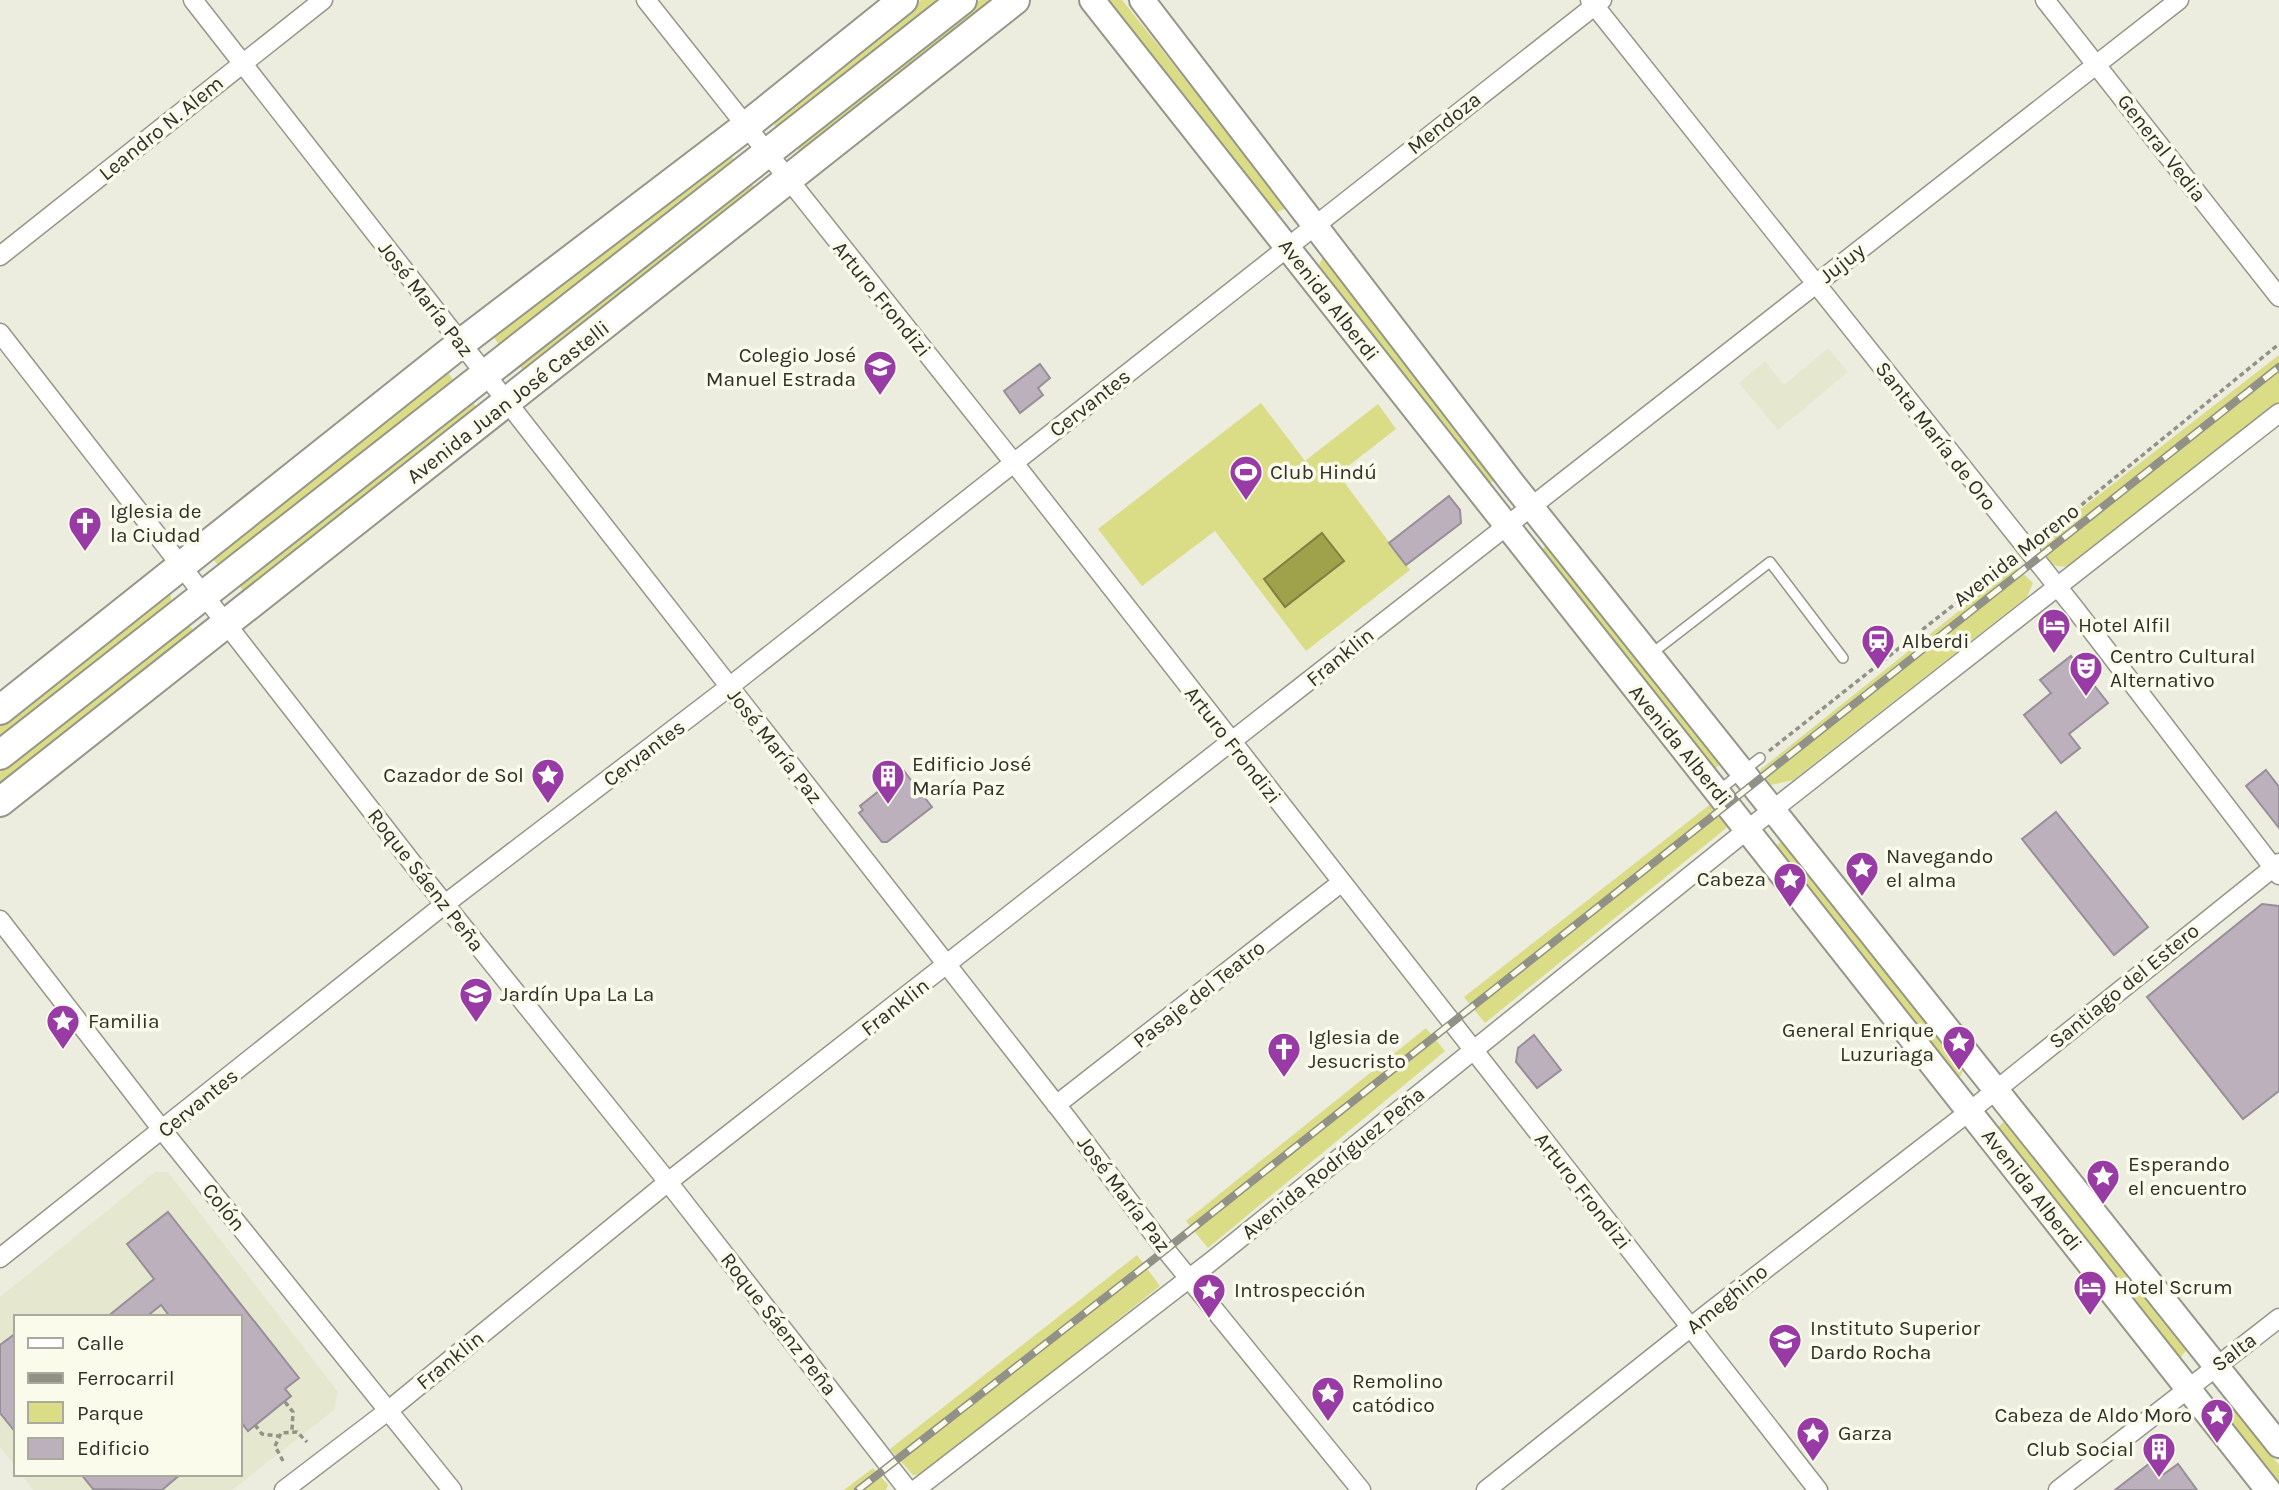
<svg xmlns="http://www.w3.org/2000/svg" width="2279" height="1490" font-family="Karla,sans-serif">
<style>
.built{fill:#e5e7cf}
.green{fill:#dadc86}
.water{fill:#a0a14b;stroke:#7e7f41;stroke-width:2}
.building{fill:#bbb0bc;stroke:#988e99;stroke-width:2}
.lines{fill:none;stroke-linecap:round;stroke-linejoin:round}
.lane-casing{stroke:#959687;stroke-width:12}
.street-casing{stroke:#959687;stroke-width:21}
.secondary-casing{stroke:#959687;stroke-width:28}
.primary-casing{stroke:#959687;stroke-width:32}
.path{stroke:#929388;stroke-width:3.5;stroke-dasharray:5 3.5;stroke-linecap:butt}
.lane{stroke:#fff;stroke-width:9}
.street{stroke:#fff;stroke-width:18}
.secondary{stroke:#fff;stroke-width:24}
.primary{stroke:#fff;stroke-width:28}
.rail-casing{stroke:#919187;stroke-width:8}
.rail{stroke:#fafbeb;stroke-width:5;stroke-dasharray:16;stroke-linecap:butt}
.labels{text-anchor:middle;stroke-width:7;stroke-linejoin:round;paint-order:stroke}
.street-label{font-size:21px;fill:#2f2f29;stroke:#fafbeb}
.poi-label{font-size:21px;fill:#2f2f29;stroke:#fafbeb;text-anchor:start}
</style>
<rect width="100%" height="100%" fill="#ecedde"/>
<path class="built" d="M 1828,348 L 1848,372 L 1778,430 L 1739,383 L 1765,361 L 1784,385 Z
M 155,1172 L 168,1172 L 338,1392 L 334,1410 L 232,1490 L 33,1490 L 21,1474 L 240,1474 L 240,1317 L 16,1317 L 16,1467 L 0,1447 L 0,1297 Z"/>
<path class="green" d="M 921,0 L 943,0 L 777,127 L 772,122 L 774,116 Z
M 980,0 L 999,0 L 800,154 L 795,145 Z
M 1103,0 L 1122,0 L 1284,203 L 1284,209 L 1272,214 Z
M 730,155 L 735,161 L 508,343 L 499,345 L 494,337 L 497,329 Z
M 751,183 L 755,189 L 525,371 L 519,366 L 519,361 Z
M 1323,257 L 1329,258 L 1497,478 L 1488,485 L 1318,267 Z
M 2279,355 L 2279,402 L 2071,566 C 2054,568 2047,564 2036,551 L 2037,543 Z
M 448,372 L 453,380 L 452,386 L 222,563 L 218,565 L 213,559 L 214,554 L 441,373 Z
M 466,402 L 473,402 L 478,410 L 245,593 L 239,585 L 240,580 Z
M 1261,403 L 1305,461 L 1378,404 L 1396,429 L 1338,474 L 1410,570 L 1306,651 L 1215,531 L 1142,586 L 1098,529 Z
M 1551,542 L 1724,762 L 1713,770 L 1540,551 Z
M 2015,566 L 2033,583 L 2027,597 L 1793,780 L 1771,785 L 1760,770 Z
M 170,594 L 173,607 L 0,740 L 0,724 L 164,595 Z
M 190,626 L 195,633 L 0,791 L 0,772 L 183,627 Z
M 1712,803 L 1730,825 L 1485,1023 L 1464,997 Z
M 1783,840 L 1964,1068 L 1960,1077 L 1955,1076 L 1778,854 L 1777,845 Z
M 1426,1028 L 1445,1051 L 1208,1248 L 1186,1221 Z
M 2004,1122 L 2186,1351 L 2180,1358 L 1997,1128 Z
M 1137,1255 L 1160,1286 L 924,1474 L 913,1475 L 890,1449 Z
M 2226,1401 L 2230,1403 L 2279,1465 L 2279,1488 L 2219,1413 L 2219,1406 Z
M 873,1468 L 888,1485 L 886,1490 L 844,1490 Z"/>
<path class="water" d="M 1322,533 L 1344,561 L 1285,607 L 1264,579 Z"/>
<path class="building" d="M 1040,364 L 1050,378 L 1038,388 L 1043,395 L 1020,413 L 1004,391 Z
M 1449,496 L 1460,510 L 1461,523 L 1406,565 L 1389,543 Z
M 2071,656 L 2108,703 L 2069,734 L 2080,748 L 2061,763 L 2024,715 L 2051,693 L 2040,680 Z
M 2266,770 L 2279,787 L 2279,828 L 2246,786 Z
M 904,771 L 932,807 L 887,842 L 882,842 L 859,813 L 863,810 L 860,806 Z
M 2056,812 L 2148,927 L 2114,955 L 2022,839 Z
M 2262,904 L 2279,906 L 2279,1091 L 2243,1119 L 2147,997 Z
M 1534,1035 L 1561,1070 L 1537,1088 L 1516,1062 L 1518,1048 Z
M 168,1212 L 299,1378 L 285,1389 L 291,1396 L 248,1431 L 240,1421 L 240,1317 L 170,1317 L 161,1305 L 146,1317 L 107,1317 L 154,1279 L 127,1244 Z
M 16,1333 L 16,1433 L 0,1413 L 0,1345 Z
M 2154,1460 L 2164,1474 L 2178,1464 L 2197,1490 L 2115,1490 Z
M 81,1474 L 181,1474 L 162,1490 L 93,1489 Z"/>
<g class="lines">
<defs>
<path id="lane" d="M 1651,654 L 1770,562 L 1843,658
M 1718,791 L 1760,758"/>
<path id="street" d="M 193,0 L 1069,1121 L 1165,1249 L 1361,1490
M 646,0 L 1014,463 L 1818,1490
M 1590,0 L 2076,610 L 2279,875
M 2045,0 L 2279,297
M 0,256 L 323,0
M 0,333 L 427,882 L 668,1182 L 908,1490
M 0,920 L 163,1131 L 452,1490
M 1056,1105 L 1342,882
M 0,1258 L 445,904 L 729,687 L 1602,0
M 284,1490 L 389,1410 L 668,1182 L 2179,0
M 915,1490 L 1213,1260 L 1747,830 L 2279,413
M 1486,1490 L 1711,1311 L 1970,1111 L 2279,863
M 2058,1490 L 2279,1318"/>
<path id="secondary" d="M 1092,0 L 2268,1490
M 1142,0 L 1513,484 L 2279,1445"/>
<path id="primary" d="M 0,710 L 460,344 L 745,127 L 903,0
M 0,755 L 962,0
M 0,802 L 1015,0"/>
</defs>
<use href="#lane" class="lane-casing"/>
<use href="#street" class="street-casing"/>
<use href="#secondary" class="secondary-casing"/>
<use href="#primary" class="primary-casing"/>
<path class="path" d="M 2042,537 L 2279,344
M 1769,751 L 2013,558
M 285,1402 L 293,1412 L 292,1430
M 255,1425 L 262,1434 L 278,1436
M 283,1461 L 275,1446 L 281,1433 L 297,1432 L 307,1442"/>
<use href="#lane" class="lane"/>
<use href="#street" class="street"/>
<use href="#secondary" class="secondary"/>
<use href="#primary" class="primary"/>
<defs>
<path id="rail" d="M 858,1490 L 1149,1263 L 2279,367"/>
</defs>
<use href="#rail" class="rail-casing"/>
<use href="#rail" class="rail"/>
</g>
<defs>
<symbol id="school-pin" viewBox="-11 -11 22 30"><path d="M0 17L-7.5 6A9.5 9.5 0 1 1 7.5 6Z" fill="#993ba4" stroke="#fafbeb"/><path d="M0-5L7-2L0 1L-7-2ZM-4 1L0 2.5L4 1V4Q0 6-4 4Z" fill="#fff"/></symbol>
<symbol id="stadium-pin" viewBox="-11 -11 22 30"><path d="M0 17L-7.5 6A9.5 9.5 0 1 1 7.5 6Z" fill="#993ba4" stroke="#fafbeb"/><path d="M0-5a6.5 5 0 1 0 0 10a6.5 5 0 1 0 0-10ZM-3.5-1.8h7v3.6h-7Z" fill="#fff"/></symbol>
<symbol id="church-pin" viewBox="-11 -11 22 30"><path d="M0 17L-7.5 6A9.5 9.5 0 1 1 7.5 6Z" fill="#993ba4" stroke="#fafbeb"/><path d="M-1.2-6h2.4v3.5h3.3v2.4h-3.3V6h-2.4V-.1h-3.3v-2.4h3.3Z" fill="#fff"/></symbol>
<symbol id="hotel-pin" viewBox="-11 -11 22 30"><path d="M0 17L-7.5 6A9.5 9.5 0 1 1 7.5 6Z" fill="#993ba4" stroke="#fafbeb"/><path d="M-6-4.5h1.5V1H6V5H4.5V3h-9V5H-6ZM-4 0a1.8 1.8 0 1 1 3.6 0ZM.5 0V-2.5h3Q6-2.5 6 0Z" fill="#fff"/></symbol>
<symbol id="station-pin" viewBox="-11 -11 22 30"><path d="M0 17L-7.5 6A9.5 9.5 0 1 1 7.5 6Z" fill="#993ba4" stroke="#fafbeb"/><path d="M-3-6H3Q5-6 5-4V2Q5 4 3 4L4.5 6H3L1.5 4h-3L-3 6H-4.5L-3 4Q-5 4-5 2V-4Q-5-6-3-6ZM-3.5-4v3h7v-3ZM-3.5 1v1.5H-2V1ZM2 1v1.5H3.5V1Z" fill="#fff"/></symbol>
<symbol id="theatre-pin" viewBox="-11 -11 22 30"><path d="M0 17L-7.5 6A9.5 9.5 0 1 1 7.5 6Z" fill="#993ba4" stroke="#fafbeb"/><path d="M-5-5.5Q0-4 5-5.5V0Q5 5 0 6Q-5 5-5 0ZM-3.3-2.5H-1v1.5H-3.3ZM1-2.5H3.3v1.5H1ZM-2.8 1Q0 5.5 2.8 1Z" fill="#fff"/></symbol>
<symbol id="sight-pin" viewBox="-11 -11 22 30"><path d="M0 17L-7.5 6A9.5 9.5 0 1 1 7.5 6Z" fill="#993ba4" stroke="#fafbeb"/><path d="M0-6L1.8-2.2L6-1.7L2.9 1.2L3.7 5.4L0 3.3L-3.7 5.4L-2.9 1.2L-6-1.7L-1.8-2.2Z" fill="#fff"/></symbol>
<symbol id="building-pin" viewBox="-11 -11 22 30"><path d="M0 17L-7.5 6A9.5 9.5 0 1 1 7.5 6Z" fill="#993ba4" stroke="#fafbeb"/><path d="M-4-6H4V6H1V3H-1V6H-4ZM-2.5-4.3h1.7v1.8h-1.7ZM.8-4.3h1.7v1.8H.8ZM-2.5-1h1.7V.8h-1.7ZM.8-1h1.7V.8H.8Z" fill="#fff"/></symbol>
<symbol id="university-pin" viewBox="-11 -11 22 30"><path d="M0 17L-7.5 6A9.5 9.5 0 1 1 7.5 6Z" fill="#993ba4" stroke="#fafbeb"/><path d="M0-5L7-2L0 1L-7-2ZM-4 1L0 2.5L4 1V4Q0 6-4 4Z" fill="#fff"/></symbol>
</defs>
<g fill-rule="evenodd">
<use href="#school-pin" x="861" y="348" width="38" height="52"/>
<use href="#stadium-pin" x="1227" y="453" width="38" height="52"/>
<use href="#church-pin" x="66" y="504" width="38" height="52"/>
<use href="#hotel-pin" x="2035" y="606" width="38" height="52"/>
<use href="#station-pin" x="1859" y="622" width="38" height="52"/>
<use href="#theatre-pin" x="2067" y="649" width="38" height="52"/>
<use href="#sight-pin" x="529" y="756" width="38" height="52"/>
<use href="#building-pin" x="869" y="757" width="38" height="52"/>
<use href="#sight-pin" x="1843" y="849" width="38" height="52"/>
<use href="#sight-pin" x="1771" y="860" width="38" height="52"/>
<use href="#school-pin" x="457" y="975" width="38" height="52"/>
<use href="#sight-pin" x="44" y="1002" width="38" height="52"/>
<use href="#sight-pin" x="1940" y="1023" width="38" height="52"/>
<use href="#church-pin" x="1265" y="1030" width="38" height="52"/>
<use href="#sight-pin" x="2084" y="1157" width="38" height="52"/>
<use href="#hotel-pin" x="2071" y="1268" width="38" height="52"/>
<use href="#sight-pin" x="1190" y="1271" width="38" height="52"/>
<use href="#university-pin" x="1766" y="1321" width="38" height="52"/>
<use href="#sight-pin" x="1309" y="1374" width="38" height="52"/>
<use href="#sight-pin" x="2198" y="1396" width="38" height="52"/>
<use href="#sight-pin" x="1794" y="1414" width="38" height="52"/>
<use href="#building-pin" x="2140" y="1430" width="38" height="52"/>
</g>
<g class="labels">
<g class="street-label">
<text transform="translate(1444 123) rotate(-38)" y="7">Mendoza</text>
<text transform="translate(161 128) rotate(-39)" y="7">Leandro N. Alem</text>
<text transform="translate(2162 148) rotate(52)" y="7">General Vedia</text>
<text transform="translate(1842 263) rotate(-38)" y="7">Jujuy</text>
<text transform="translate(426 299) rotate(52)" y="7">José María Paz</text>
<text transform="translate(882 299) rotate(51)" y="7">Arturo Frondizi</text>
<text transform="translate(1329 300) rotate(52)" y="7">Avenida Alberdi</text>
<text transform="translate(508 402) rotate(-38)" y="7">Avenida Juan José Castelli</text>
<text transform="translate(1090 403) rotate(-38)" y="7">Cervantes</text>
<text transform="translate(1936 436) rotate(52)" y="7">Santa María de Oro</text>
<text transform="translate(2016 555) rotate(-38)" y="7">Avenida Moreno</text>
<text transform="translate(1340 657) rotate(-39)" y="7">Franklin</text>
<text transform="translate(1233 745) rotate(52)" y="7">Arturo Frondizi</text>
<text transform="translate(1680 745) rotate(51)" y="7">Avenida Alberdi</text>
<text transform="translate(775 746) rotate(52)" y="7">José María Paz</text>
<text transform="translate(644 753) rotate(-37)" y="7">Cervantes</text>
<text transform="translate(426 880) rotate(52)" y="7">Roque Sáenz Peña</text>
<text transform="translate(2124 986) rotate(-39)" y="7">Santiago del Estero</text>
<text transform="translate(1199 994) rotate(-38)" y="7">Pasaje del Teatro</text>
<text transform="translate(895 1007) rotate(-38)" y="7">Franklin</text>
<text transform="translate(198 1103) rotate(-39)" y="7">Cervantes</text>
<text transform="translate(1333 1163) rotate(-39)" y="7">Avenida Rodríguez Peña</text>
<text transform="translate(2032 1190) rotate(52)" y="7">Avenida Alberdi</text>
<text transform="translate(1583 1191) rotate(52)" y="7">Arturo Frondizi</text>
<text transform="translate(1124 1194) rotate(53)" y="7">José María Paz</text>
<text transform="translate(224 1207) rotate(51)" y="7">Colón</text>
<text transform="translate(1727 1299) rotate(-39)" y="7">Ameghino</text>
<text transform="translate(779 1324) rotate(52)" y="7">Roque Sáenz Peña</text>
<text transform="translate(2234 1352) rotate(-37)" y="7">Salta</text>
<text transform="translate(450 1360) rotate(-39)" y="7">Franklin</text>
</g>
<g class="poi-label">
<text x="856" y="362" text-anchor="end">Colegio José<tspan x="856" dy="24">Manuel Estrada</tspan></text>
<text x="1270" y="479">Club Hindú</text>
<text x="110" y="518">Iglesia de<tspan x="110" dy="24">la Ciudad</tspan></text>
<text x="2078" y="632">Hotel Alfil</text>
<text x="1902" y="648">Alberdi</text>
<text x="2110" y="663">Centro Cultural<tspan x="2110" dy="24">Alternativo</tspan></text>
<text x="912" y="771">Edificio José<tspan x="912" dy="24">María Paz</tspan></text>
<text x="524" y="782" text-anchor="end">Cazador de Sol</text>
<text x="1886" y="863">Navegando<tspan x="1886" dy="24">el alma</tspan></text>
<text x="1766" y="886" text-anchor="end">Cabeza</text>
<text x="500" y="1001">Jardín Upa La La</text>
<text x="88" y="1028">Familia</text>
<text x="1934" y="1037" text-anchor="end">General Enrique<tspan x="1934" dy="24">Luzuriaga</tspan></text>
<text x="1308" y="1044">Iglesia de<tspan x="1308" dy="24">Jesucristo</tspan></text>
<text x="2128" y="1171">Esperando<tspan x="2128" dy="24">el encuentro</tspan></text>
<text x="2114" y="1294">Hotel Scrum</text>
<text x="1234" y="1297">Introspección</text>
<text x="1810" y="1335">Instituto Superior<tspan x="1810" dy="24">Dardo Rocha</tspan></text>
<text x="1352" y="1388">Remolino<tspan x="1352" dy="24">catódico</tspan></text>
<text x="2192" y="1422" text-anchor="end">Cabeza de Aldo Moro</text>
<text x="1838" y="1440">Garza</text>
<text x="2134" y="1456" text-anchor="end">Club Social</text>
</g>
</g>
<rect x="14" y="1315" width="228" height="161" fill="#fafbeb" stroke="#a9a99d" stroke-width="2"/>
<rect x="28" y="1338" width="35" height="10" fill="#ffffff" stroke="#a9a99d" stroke-width="2"/>
<text x="77" y="1350" font-size="21" fill="#2f2f29">Calle</text>
<rect x="28" y="1373" width="35" height="10" fill="#919187" stroke="#a9a99d" stroke-width="2"/>
<text x="77" y="1385" font-size="21" fill="#2f2f29">Ferrocarril</text>
<rect x="28" y="1402" width="35" height="21" fill="#dadc86" stroke="#a9a99d" stroke-width="2"/>
<text x="77" y="1420" font-size="21" fill="#2f2f29">Parque</text>
<rect x="28" y="1438" width="35" height="21" fill="#bbb0bc" stroke="#a9a99d" stroke-width="2"/>
<text x="77" y="1455" font-size="21" fill="#2f2f29">Edificio</text>
</svg>
